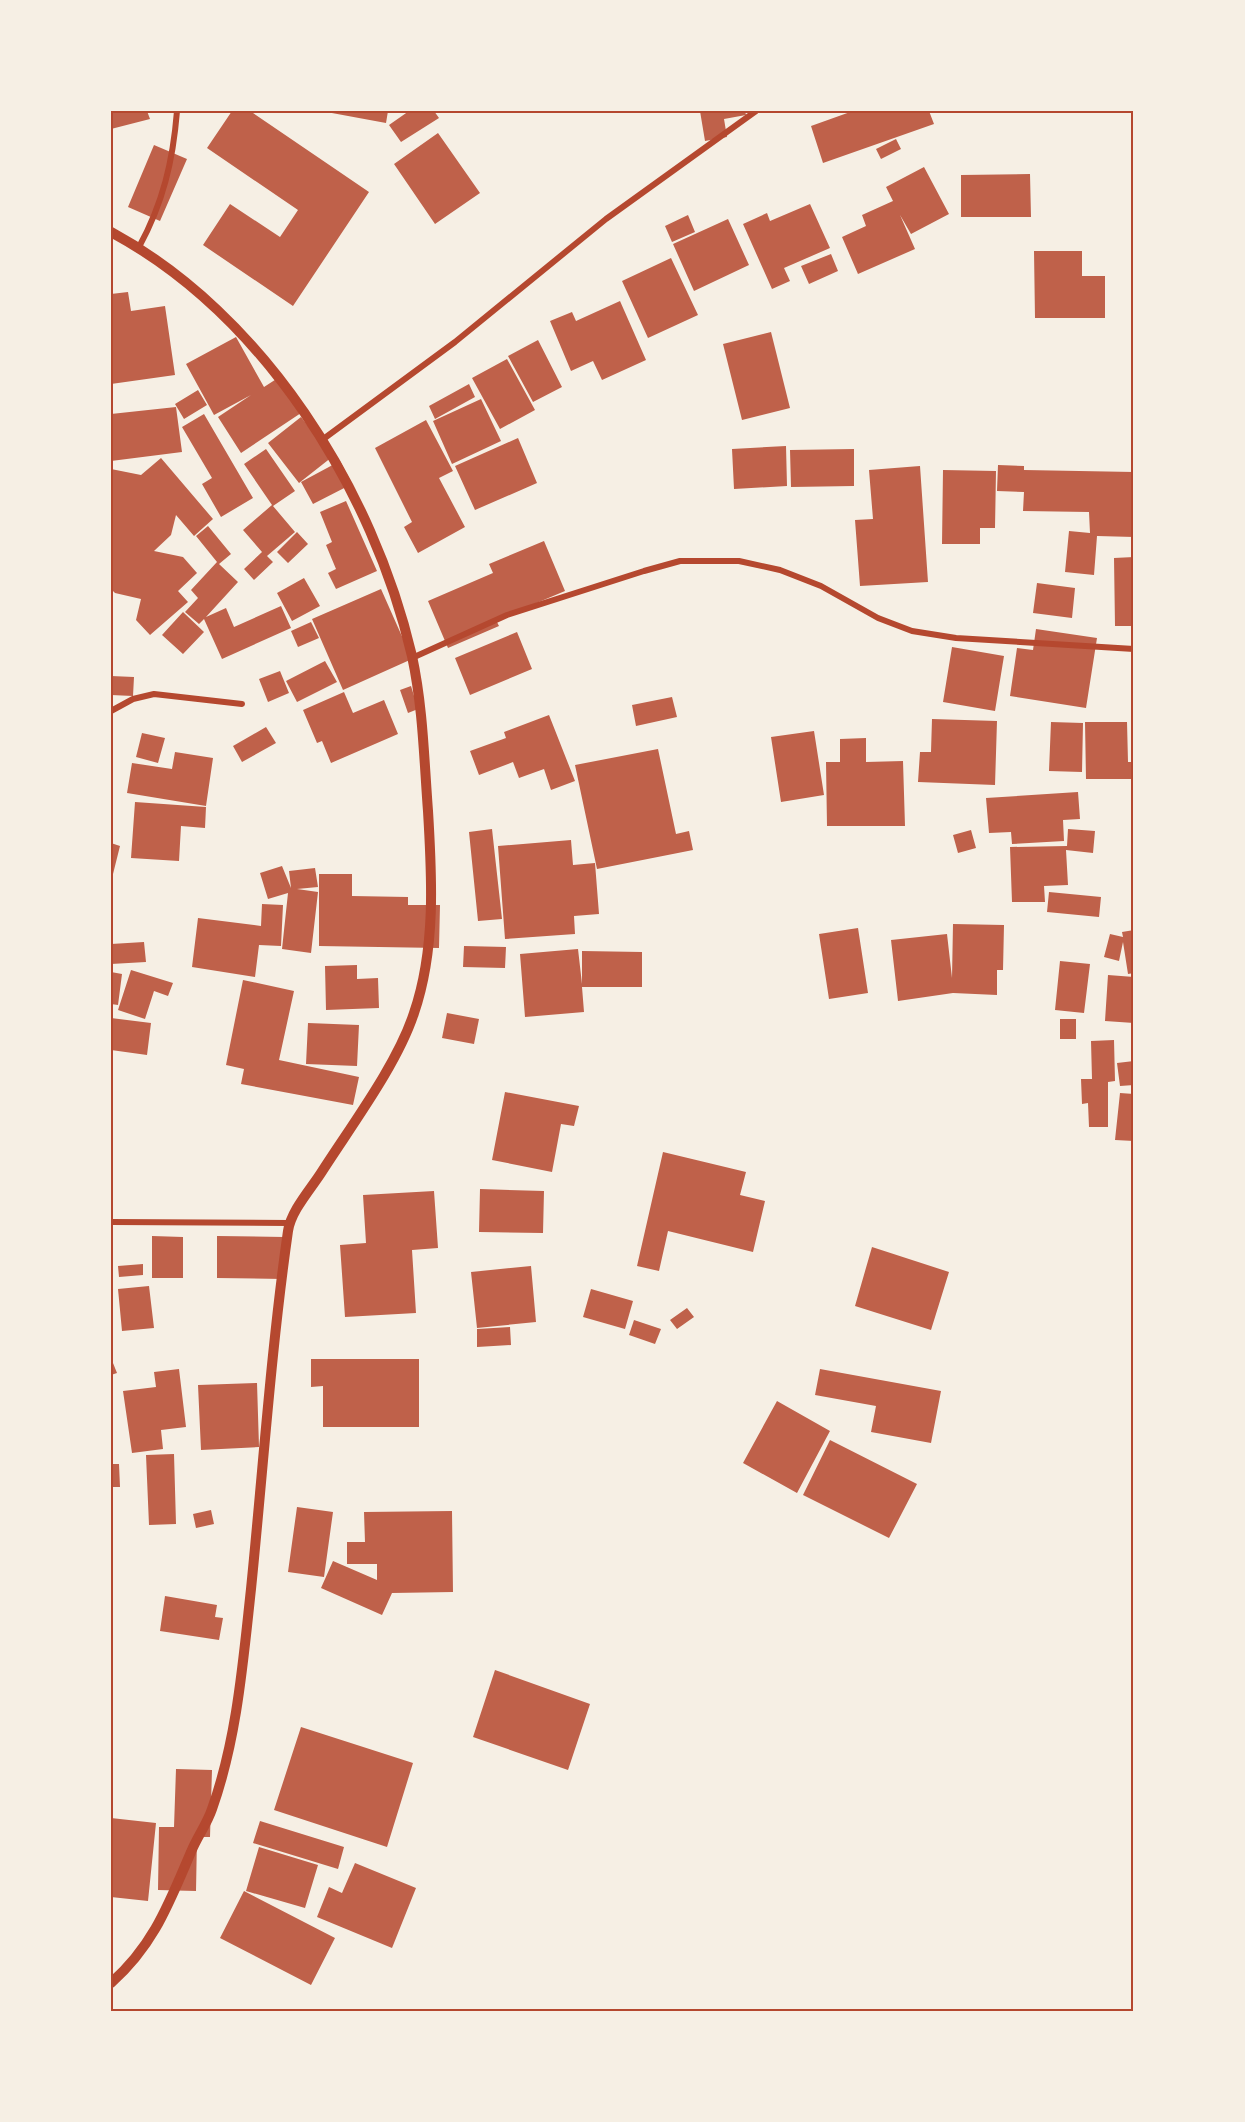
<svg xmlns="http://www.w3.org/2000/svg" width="1245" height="2122" font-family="'Archivo Narrow',sans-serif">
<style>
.building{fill:#bf614a}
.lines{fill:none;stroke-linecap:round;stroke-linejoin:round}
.minor{stroke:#b5482f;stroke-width:6}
.tertiary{stroke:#b5482f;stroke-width:10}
.neatline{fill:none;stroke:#b5482f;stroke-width:2}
</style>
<rect width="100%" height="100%" fill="#f6efe4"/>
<path class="building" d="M 111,111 L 147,111 L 150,119 L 111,129 Z
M 232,111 L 250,111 L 369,192 L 293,306 L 203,245 L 230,204 L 280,237 L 298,210 L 207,148 Z
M 321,111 L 388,111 L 386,123 Z
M 409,111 L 434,111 L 439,118 L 401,142 L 389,125 Z
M 700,111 L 745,111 L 746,115 L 724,119 L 727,137 L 705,141 Z
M 853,111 L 929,111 L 934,124 L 823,163 L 811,126 Z
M 438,133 L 480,193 L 435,224 L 394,164 Z
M 896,139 L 901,149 L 881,159 L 876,149 Z
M 154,145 L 187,159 L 160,221 L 128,207 Z
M 924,167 L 949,214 L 911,234 L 900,215 L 915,249 L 858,274 L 842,237 L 866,226 L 862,215 L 893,201 L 886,187 Z
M 1030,174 L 1031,217 L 961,217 L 961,175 Z
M 810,204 L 830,248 L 784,268 L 790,281 L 772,289 L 743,224 L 767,213 L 770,221 Z
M 688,215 L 695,232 L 672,242 L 665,226 Z
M 728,219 L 749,265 L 694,291 L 673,244 Z
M 1034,251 L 1082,251 L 1082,276 L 1105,276 L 1105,318 L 1035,318 Z
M 831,254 L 838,271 L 809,284 L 801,266 Z
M 671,258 L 698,315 L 648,338 L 622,281 Z
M 128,292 L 131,311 L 165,306 L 175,375 L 111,384 L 111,294 Z
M 620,301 L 646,360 L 602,380 L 593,361 L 571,371 L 550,321 L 572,312 L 576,321 Z
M 771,332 L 790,408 L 742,420 L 723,344 Z
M 236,337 L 264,387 L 281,376 L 304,411 L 241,453 L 218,417 L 251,395 L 214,415 L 186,364 Z
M 538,340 L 562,387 L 533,402 L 508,356 Z
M 507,359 L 535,410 L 500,429 L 472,378 Z
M 469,384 L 475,397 L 435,419 L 429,406 Z
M 198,390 L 207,405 L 184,419 L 175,404 Z
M 481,399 L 501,441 L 452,464 L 433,421 Z
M 176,407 L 182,452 L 111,461 L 111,414 Z
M 204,414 L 253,498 L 221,517 L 202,484 L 212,478 L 182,427 Z
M 301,417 L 332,457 L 299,483 L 268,443 Z
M 426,420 L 453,471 L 439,478 L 465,527 L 418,553 L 404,527 L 412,522 L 375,448 Z
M 518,438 L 537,483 L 475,510 L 455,466 Z
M 786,446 L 787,486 L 734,489 L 732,449 Z
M 266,449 L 295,491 L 273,506 L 295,532 L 267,556 L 273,562 L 254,580 L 244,569 L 262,552 L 243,530 L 272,505 L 244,464 Z
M 854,449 L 854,486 L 791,487 L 790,450 Z
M 161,458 L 213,519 L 194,536 L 176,515 L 171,535 L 154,551 L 183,557 L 197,573 L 178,591 L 188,602 L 150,635 L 136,620 L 141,599 L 115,593 L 111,589 L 111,469 L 141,475 Z
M 340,461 L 352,484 L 313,504 L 301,482 Z
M 998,465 L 1024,466 L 1024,470 L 1134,472 L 1134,537 L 1097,536 L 1094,575 L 1065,572 L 1069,531 L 1090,533 L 1089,512 L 1023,511 L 1024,492 L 997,491 Z
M 920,466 L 928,582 L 860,586 L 855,520 L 873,519 L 869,470 Z
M 943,470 L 996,471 L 995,528 L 980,528 L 980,544 L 942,544 Z
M 346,501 L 377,571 L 336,589 L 328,573 L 336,569 L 326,545 L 332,542 L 320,512 Z
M 208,526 L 231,554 L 219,564 L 238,582 L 206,617 L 226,608 L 234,627 L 281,606 L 291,628 L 222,659 L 204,619 L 199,624 L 185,612 L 198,598 L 191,590 L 217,562 L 196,536 Z
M 297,532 L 308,544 L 288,563 L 277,552 Z
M 544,541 L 565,591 L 496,620 L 499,626 L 448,648 L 428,601 L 493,573 L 489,564 Z
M 1134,557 L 1134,626 L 1115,626 L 1114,558 Z
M 304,578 L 320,606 L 292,621 L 277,593 Z
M 1037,583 L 1075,588 L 1072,618 L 1033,613 Z
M 381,589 L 412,659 L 343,690 L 312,619 Z
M 183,612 L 204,632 L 183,654 L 162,635 Z
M 311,622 L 319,638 L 298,647 L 291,631 Z
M 1036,629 L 1097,638 L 1086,708 L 1010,696 L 1017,648 L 1033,650 Z
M 517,632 L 532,669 L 470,695 L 455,658 Z
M 952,647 L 1004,656 L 995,711 L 943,702 Z
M 325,661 L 337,682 L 297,702 L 286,681 Z
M 280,671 L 289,693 L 268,702 L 259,679 Z
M 111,676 L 134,677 L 133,696 L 111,695 Z
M 411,686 L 418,709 L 408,713 L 400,690 Z
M 344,692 L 353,713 L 384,700 L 398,734 L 331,763 L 322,741 L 317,743 L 303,710 Z
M 672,697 L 677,717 L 636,726 L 632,705 Z
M 549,715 L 575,781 L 551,790 L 544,769 L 519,778 L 513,762 L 479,775 L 470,751 L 506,738 L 504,732 Z
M 932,719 L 997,721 L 995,785 L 918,782 L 920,752 L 931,752 Z
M 1051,722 L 1083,723 L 1082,772 L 1049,771 Z
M 1085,722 L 1127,722 L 1128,762 L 1134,762 L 1134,779 L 1086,779 Z
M 266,727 L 276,743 L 242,762 L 233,746 Z
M 814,731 L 824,795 L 781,802 L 771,737 Z
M 142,733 L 165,738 L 158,763 L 136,757 Z
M 866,738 L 866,762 L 903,761 L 905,826 L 827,826 L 826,762 L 840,762 L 840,739 Z
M 658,749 L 676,834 L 689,831 L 693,850 L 597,869 L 575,765 Z
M 175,752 L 213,758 L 206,806 L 127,793 L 132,763 L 172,769 Z
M 1078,792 L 1080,819 L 1063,820 L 1064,841 L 1012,844 L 1011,832 L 989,833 L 986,798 Z
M 135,802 L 206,807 L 205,828 L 181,826 L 179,861 L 131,858 Z
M 492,829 L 502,919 L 478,921 L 469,832 Z
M 1068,829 L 1095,831 L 1093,853 L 1066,850 L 1068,885 L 1044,886 L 1045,902 L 1012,902 L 1010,847 L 1067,846 Z
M 971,830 L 976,848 L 958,853 L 953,835 Z
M 571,840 L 573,865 L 595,863 L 599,914 L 574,916 L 575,934 L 505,939 L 498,846 Z
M 111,843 L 120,846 L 112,878 L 111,877 Z
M 282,866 L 291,888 L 289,871 L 315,868 L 318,887 L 297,889 L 318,892 L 311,953 L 282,949 L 288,893 L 268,899 L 260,873 Z
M 319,874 L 352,874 L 352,896 L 408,897 L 408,905 L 440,905 L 439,948 L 319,946 Z
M 1049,892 L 1101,897 L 1099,917 L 1047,912 Z
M 262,904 L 283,905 L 281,946 L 259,945 L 255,977 L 192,967 L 198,918 L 261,926 Z
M 953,924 L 1004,925 L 1003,970 L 997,970 L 997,995 L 953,993 L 898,1001 L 891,940 L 947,934 L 952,978 Z
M 858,928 L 868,993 L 829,999 L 819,934 Z
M 1134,930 L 1134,973 L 1128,974 L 1123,942 L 1119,961 L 1104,957 L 1110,934 L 1123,937 L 1122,932 Z
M 144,942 L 146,962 L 111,964 L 111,944 Z
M 464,946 L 506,947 L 505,968 L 463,967 Z
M 578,949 L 582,984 L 582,951 L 642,952 L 642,987 L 582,987 L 584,1012 L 525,1017 L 520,954 Z
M 1060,961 L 1090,964 L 1084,1013 L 1055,1010 Z
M 357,965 L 357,979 L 378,978 L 379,1008 L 326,1010 L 325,966 Z
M 131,970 L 173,983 L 168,996 L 154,991 L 145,1019 L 118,1010 Z
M 111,972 L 122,974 L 118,1005 L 111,1004 Z
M 1108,975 L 1134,977 L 1134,1023 L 1105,1021 Z
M 243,980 L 294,991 L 279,1060 L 359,1077 L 353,1105 L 241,1084 L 244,1069 L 226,1065 Z
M 447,1013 L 479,1019 L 474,1044 L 442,1038 Z
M 111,1018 L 151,1023 L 147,1055 L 111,1050 Z
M 1060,1019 L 1076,1019 L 1076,1039 L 1060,1039 Z
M 308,1023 L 359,1025 L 357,1066 L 306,1064 Z
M 1114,1040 L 1115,1081 L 1108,1082 L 1108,1127 L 1089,1127 L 1088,1103 L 1082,1104 L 1081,1079 L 1092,1079 L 1091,1041 Z
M 1134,1061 L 1134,1085 L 1120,1086 L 1117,1063 Z
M 505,1092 L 579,1106 L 574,1126 L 561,1124 L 552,1172 L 492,1160 Z
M 1120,1093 L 1134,1094 L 1134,1141 L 1115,1140 Z
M 663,1152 L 746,1172 L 740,1195 L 765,1201 L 753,1252 L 668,1231 L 659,1271 L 637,1266 Z
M 480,1189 L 544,1191 L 543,1233 L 479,1232 Z
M 434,1191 L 438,1248 L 412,1250 L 416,1313 L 345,1317 L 340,1245 L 366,1243 L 363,1195 Z
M 152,1236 L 183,1237 L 183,1278 L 152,1278 Z
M 217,1236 L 284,1237 L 283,1279 L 217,1278 Z
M 872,1247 L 949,1272 L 931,1330 L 855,1306 Z
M 143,1264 L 143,1275 L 119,1277 L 118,1266 Z
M 531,1266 L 536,1322 L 477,1328 L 471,1272 Z
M 149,1286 L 154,1328 L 122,1331 L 118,1289 Z
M 591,1289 L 633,1301 L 625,1329 L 583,1317 Z
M 687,1308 L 694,1317 L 677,1329 L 670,1320 Z
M 634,1320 L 661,1329 L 655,1344 L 629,1335 Z
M 510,1327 L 511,1345 L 477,1347 L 477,1329 Z
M 111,1358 L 117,1373 L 111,1375 Z
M 311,1359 L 419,1359 L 419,1427 L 323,1427 L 323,1386 L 311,1387 Z
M 179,1369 L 186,1427 L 161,1430 L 163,1449 L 132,1453 L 123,1391 L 156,1387 L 154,1372 Z
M 820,1369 L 941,1391 L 931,1443 L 871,1432 L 876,1406 L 815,1395 Z
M 257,1383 L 259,1447 L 201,1450 L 198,1385 Z
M 777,1401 L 830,1431 L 797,1493 L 743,1463 Z
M 830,1440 L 917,1484 L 889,1538 L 803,1495 Z
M 174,1454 L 176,1524 L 149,1525 L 146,1455 Z
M 111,1464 L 119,1464 L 120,1487 L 111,1487 Z
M 297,1507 L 333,1512 L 324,1577 L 288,1572 Z
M 211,1510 L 214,1524 L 196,1528 L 193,1514 Z
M 452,1511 L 453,1592 L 392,1593 L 382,1615 L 321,1588 L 333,1561 L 377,1580 L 377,1564 L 347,1564 L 347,1542 L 365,1542 L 364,1512 Z
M 165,1596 L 217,1605 L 215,1617 L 223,1618 L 219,1640 L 160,1631 Z
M 495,1670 L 590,1704 L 568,1770 L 473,1737 Z
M 301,1727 L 413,1763 L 387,1847 L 274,1810 Z
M 176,1769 L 212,1770 L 210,1837 L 197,1837 L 196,1891 L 158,1890 L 159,1827 L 174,1827 Z
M 111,1818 L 156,1823 L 148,1901 L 111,1897 Z
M 260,1821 L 344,1847 L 338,1869 L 253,1843 Z
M 259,1847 L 318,1865 L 305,1908 L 246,1891 Z
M 355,1863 L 416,1888 L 392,1948 L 317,1917 L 329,1887 L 342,1893 Z
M 244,1891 L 335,1938 L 311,1985 L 220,1938 Z"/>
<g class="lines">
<path class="minor" d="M 139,247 C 163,203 173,161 177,111
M 322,440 L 455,342 L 606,219 L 756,111
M 412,658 L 507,615 L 644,571 L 680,561 L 739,561 L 780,570 L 821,586 L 878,618 L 912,631 L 956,638 L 1134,649
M 111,711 L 133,699 L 154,694 L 242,704
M 111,1222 L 289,1223"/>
<path class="tertiary" d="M 111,232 C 264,315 373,489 412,656 C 423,707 424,759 428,811 C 432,877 436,949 414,1013 C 397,1065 351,1126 321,1173 C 310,1190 291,1211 288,1231 C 271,1350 263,1470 251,1589 C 243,1662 237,1739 212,1809 C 207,1824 197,1837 191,1852 C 169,1903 154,1945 111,1983"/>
</g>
<rect width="1245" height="2122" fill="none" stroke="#f6efe4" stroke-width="225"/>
<rect x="112" y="112" width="1020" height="1898" class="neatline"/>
</svg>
